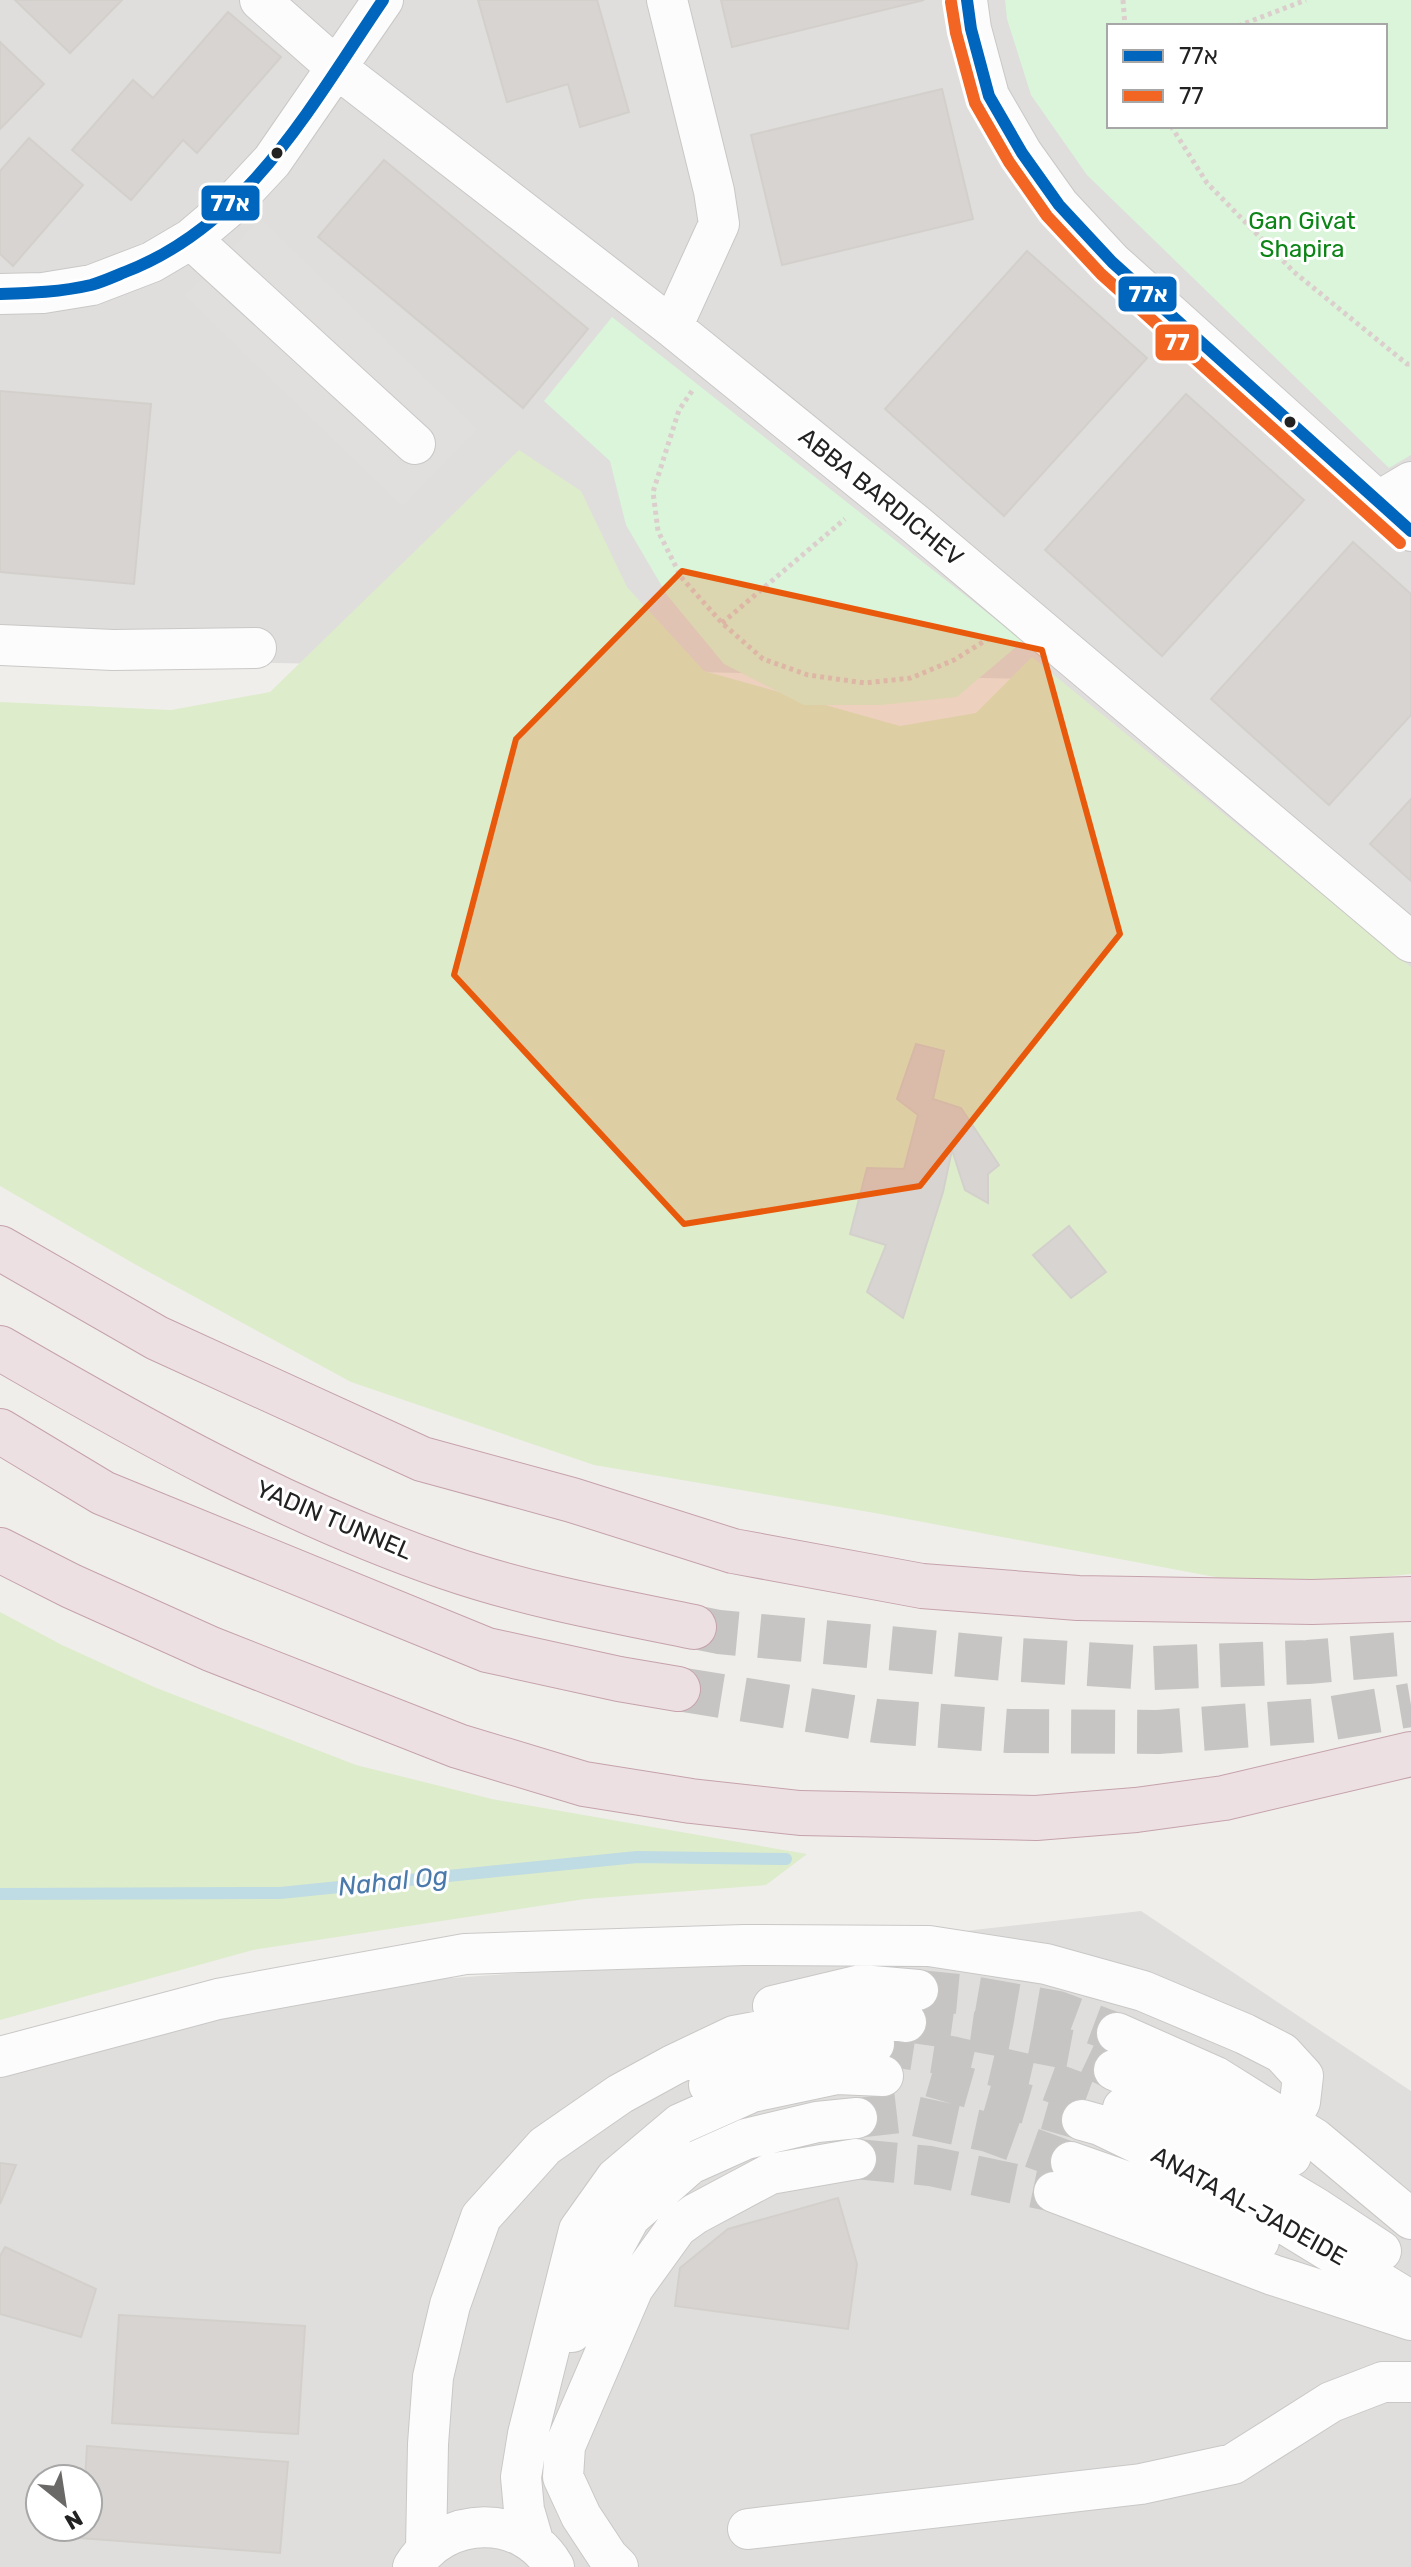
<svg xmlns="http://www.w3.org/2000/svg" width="1411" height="2567" font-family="Rubik,Heebo,sans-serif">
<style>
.residential{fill:#dfdedc;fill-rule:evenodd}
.grass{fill:#ddeccb}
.park{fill:#daf5da;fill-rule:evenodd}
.parking{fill:#e0dfde}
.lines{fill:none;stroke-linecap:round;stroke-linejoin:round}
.stream{stroke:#bfdbe3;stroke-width:12}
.building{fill:#d7d4d2;stroke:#d3d0cc;stroke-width:2}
.minor-tunnel{stroke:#c7c5c3;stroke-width:40;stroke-dasharray:40 20;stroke-linecap:butt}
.highway-tunnel{stroke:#c7c5c3;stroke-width:44;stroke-dasharray:44 22;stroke-linecap:butt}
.minor-casing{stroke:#c9c8c7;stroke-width:42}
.highway-casing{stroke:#c5a2ac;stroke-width:46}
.path{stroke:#dccecd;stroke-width:5;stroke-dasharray:4 4;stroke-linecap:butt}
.minor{stroke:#fdfcfc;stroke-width:40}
.highway{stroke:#ece0e2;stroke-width:44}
.bus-1-casing{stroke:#fff;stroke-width:18}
.bus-2-casing{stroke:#fff;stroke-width:18}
.bus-1{stroke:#0065bd;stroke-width:12}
.bus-2{stroke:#f26522;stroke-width:12}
.marked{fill:#e8590c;fill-opacity:0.2;stroke:#e8590c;stroke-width:6;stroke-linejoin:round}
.bus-dot{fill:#222;stroke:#fff;stroke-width:3}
.labels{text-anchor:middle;stroke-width:6;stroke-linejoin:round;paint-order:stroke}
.park-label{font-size:24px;fill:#0c8416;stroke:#fff}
.street-label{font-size:24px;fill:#222;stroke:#fff}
.water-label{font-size:26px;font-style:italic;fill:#4a7aab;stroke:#fff}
.line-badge{stroke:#fff;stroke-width:3}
.badge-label{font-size:22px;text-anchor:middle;font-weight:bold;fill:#fff}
</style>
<rect width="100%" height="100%" fill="#f0eeeb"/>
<path class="residential" d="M 0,0 L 1411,0 L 1411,1017 L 1025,679 L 0,657 ZM 1109,26 L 1385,26 L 1385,126 L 1109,126 Z
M 1141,1911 L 1411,2091 L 1411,2567 L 0,2567 L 0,2073 L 250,1993 L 736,1957 ZM 40,2479 L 88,2479 L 88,2527 L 40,2527 Z"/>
<path class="grass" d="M 519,450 L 581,491 L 627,587 L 704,671 L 900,726 L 976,713 L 1032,657 L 1411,967 L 1411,1574 L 1273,1588 L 875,1513 L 594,1465 L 351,1382 L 138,1266 L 0,1186 L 0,702 L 171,710 L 270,692 Z
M 0,1612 L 62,1645 L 154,1687 L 356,1765 L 492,1799 L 807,1854 L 766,1885 L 585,1899 L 253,1950 L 0,2020 Z"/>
<path class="park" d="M 1005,0 L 1411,0 L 1411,455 L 1389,468 L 1087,175 L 1031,95 L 1007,19 ZM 1109,26 L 1385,26 L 1385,126 L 1109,126 Z
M 612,317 L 1023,641 L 957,697 L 881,705 L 804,705 L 724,664 L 667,595 L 626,525 L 610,461 L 544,401 Z"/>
<path class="parking" d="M 261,219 L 477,429 L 402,506 L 185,296 Z"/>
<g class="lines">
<path class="stream" d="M 0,1894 L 280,1893 L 637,1857 L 786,1859"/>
</g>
<path class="building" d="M 15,0 L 122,0 L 70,53 Z
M 478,0 L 597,0 L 629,112 L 580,127 L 568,84 L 507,102 Z
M 721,0 L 924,0 L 732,47 Z
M 228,12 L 281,57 L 197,153 L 183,140 L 131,200 L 72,150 L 133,80 L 153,98 Z
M 0,42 L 44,84 L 0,129 Z
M 942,89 L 973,219 L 782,265 L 751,135 Z
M 29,138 L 83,185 L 13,266 L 0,254 L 0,171 Z
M 384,160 L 588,329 L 523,408 L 318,237 Z
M 1027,251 L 1147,358 L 1004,516 L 885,409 Z
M 0,391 L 151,404 L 134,584 L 0,572 Z
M 1186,394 L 1304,500 L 1162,656 L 1045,550 Z
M 1353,542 L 1411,594 L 1411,715 L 1329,805 L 1211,699 Z
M 1411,799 L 1411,881 L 1370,844 Z
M 916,1044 L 944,1051 L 933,1099 L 961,1108 L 999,1165 L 988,1174 L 988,1203 L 965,1190 L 952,1150 L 943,1192 L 903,1318 L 867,1292 L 886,1245 L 850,1234 L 867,1168 L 904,1169 L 918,1115 L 897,1099 Z
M 1069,1226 L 1106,1272 L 1071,1298 L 1033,1255 Z
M 0,2163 L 16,2165 L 0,2204 Z
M 838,2198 L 857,2264 L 848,2329 L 675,2306 L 680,2268 L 728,2229 Z
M 5,2247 L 96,2289 L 81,2337 L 0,2314 L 0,2256 Z
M 119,2315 L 305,2326 L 298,2434 L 112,2423 Z
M 87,2446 L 288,2462 L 280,2553 L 80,2538 L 81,2527 L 88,2527 L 88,2479 L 85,2479 Z"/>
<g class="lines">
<path class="minor-tunnel" d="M 918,1990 L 960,1994 L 1058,2011 L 1117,2033
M 912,2023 L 977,2032 L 1072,2050 L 1114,2070
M 874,2044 L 951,2056 L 1032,2075 L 1097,2099
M 931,2077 L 1082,2120
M 857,2118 L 900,2113 L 988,2132 L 1071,2162
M 856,2159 L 930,2166 L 1054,2192"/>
<path class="highway-tunnel" d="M 694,1627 L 719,1632 L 1004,1659 L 1152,1668 L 1308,1662 L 1411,1653
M 678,1689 L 877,1721 L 1009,1731 L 1158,1732 L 1321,1720 L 1411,1705"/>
<defs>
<path id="minor" d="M 260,0 L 338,69 L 672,327 L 914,523 L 1411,942
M 667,0 L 714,191 L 719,224 L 672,327
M 967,0 L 971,29 L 989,96 L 1022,153 L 1059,205 L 1112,262 L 1411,531
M 191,239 L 415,444
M 0,294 L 43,293 L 92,285 L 152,262 L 191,239 L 231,205 L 272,161 L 383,0
M 1379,501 L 1411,482
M 0,645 L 113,650 L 256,648
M 773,2006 L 861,1985 L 918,1990
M 1117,2033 L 1216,2077 L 1315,2139 L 1411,2219
M 0,2057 L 218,1999 L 465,1954 L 744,1945 L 929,1946 L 1046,1964 L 1143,1991 L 1245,2034 L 1282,2053 L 1303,2076 L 1300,2102 L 1221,2255
M 1114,2070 L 1250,2131 L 1291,2156
M 709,2085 L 766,2058 L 874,2044
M 1123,2108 L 1209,2144 L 1316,2208 L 1381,2251
M 1082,2120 L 1100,2125 L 1208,2177 L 1411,2301
M 1071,2162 L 1142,2187 L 1259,2241
M 1054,2192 L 1273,2275 L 1411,2320
M 572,2332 L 589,2292 L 630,2217 L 690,2164 L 746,2139 L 817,2122 L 857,2118
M 748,2529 L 1141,2484 L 1233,2464 L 1331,2402 L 1383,2382 L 1411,2382
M 534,2544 L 524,2510 L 521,2477 L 528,2434 L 579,2230 L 616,2178 L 680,2124 L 752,2092 L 837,2074 L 883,2076
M 426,2549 L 428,2444 L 433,2377 L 450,2305 L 481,2217 L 545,2146 L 620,2094 L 673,2065 L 734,2036 L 788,2026 L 870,2017 L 906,2022
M 413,2567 C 444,2515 524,2513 554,2567
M 618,2567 L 608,2557 L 581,2516 L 563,2477 L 565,2446 L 633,2288 L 677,2227 L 695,2214 L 770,2174 L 856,2159"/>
<path id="highway" d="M 0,1248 L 157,1338 L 422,1459 L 572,1500 L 733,1551 L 922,1586 L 1078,1598 L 1312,1602 L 1411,1599
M 0,1348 C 143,1431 289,1513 446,1567 C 527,1595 611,1610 694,1627
M 0,1431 L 103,1493 L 487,1650 L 619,1679 L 678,1689
M 0,1550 L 71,1586 L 211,1649 L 458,1746 L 584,1784 L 691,1801 L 800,1813 L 1036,1818 L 1136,1810 L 1224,1798 L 1411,1754"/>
</defs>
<use href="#minor" class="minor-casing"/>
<use href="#highway" class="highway-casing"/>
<path class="path" d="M 1123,0 L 1125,26
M 1238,26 L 1306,0
M 1171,126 L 1207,183 L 1294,272 L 1407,364 L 1411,364
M 692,391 L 679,410 L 653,492 L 658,531 L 681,577 L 722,623 L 763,659 L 808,675 L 865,683 L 911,678 L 954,660 L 991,637
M 722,623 L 845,519"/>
<use href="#minor" class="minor"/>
<use href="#highway" class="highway"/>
<defs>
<path id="bus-1" d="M 967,0 L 971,29 L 989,96 L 1022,153 L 1059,205 L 1112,262 L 1411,531
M 0,294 C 30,293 61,292 91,285 C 102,282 113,277 125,272 C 248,225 312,104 383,0"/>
<path id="bus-2" d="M 951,2 L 956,33 L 975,103 L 1009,162 L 1047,216 L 1101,274 L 1400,543"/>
</defs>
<use href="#bus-1" class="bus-1-casing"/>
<use href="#bus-2" class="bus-2-casing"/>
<use href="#bus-1" class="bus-1"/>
<use href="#bus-2" class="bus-2"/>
</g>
<path class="marked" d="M 682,571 L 1042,650 L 1120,934 L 920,1186 L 684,1224 L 454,975 L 516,739 Z"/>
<g class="bus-dot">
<circle cx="277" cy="153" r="7"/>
<circle cx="1290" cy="422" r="7"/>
</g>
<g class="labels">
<g class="park-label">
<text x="1302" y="229">Gan Givat<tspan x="1302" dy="28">Shapira</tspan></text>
</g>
<g class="street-label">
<text transform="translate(881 497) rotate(39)" y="8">ABBA BARDICHEV</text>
<text transform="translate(334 1520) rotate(23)" y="8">YADIN TUNNEL</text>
<text transform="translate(1249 2206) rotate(29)" y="8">ANATA AL-JADEIDE</text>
</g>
<g class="water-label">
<text transform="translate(393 1881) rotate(-6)" y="9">Nahal Og</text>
</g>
</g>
<g class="line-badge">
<rect x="200" y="184" width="61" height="38" rx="8" fill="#0065bd"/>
<rect x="1117" y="275" width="61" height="38" rx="8" fill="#0065bd"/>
<rect x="1154" y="323" width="46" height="39" rx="8" fill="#f26522"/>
</g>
<g class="badge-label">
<text x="230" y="211">77א</text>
<text x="1148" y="302">77א</text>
<text x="1177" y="350">77</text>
</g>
<rect x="1107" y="24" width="280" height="104" fill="#ffffff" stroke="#a7a7a7" stroke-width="2"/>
<rect x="1123" y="50" width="40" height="12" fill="#0065bd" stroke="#a7a7a7" stroke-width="2"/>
<text x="1179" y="64" font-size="24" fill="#222222">77א</text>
<rect x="1123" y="90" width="40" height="12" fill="#f26522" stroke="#a7a7a7" stroke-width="2"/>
<text x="1179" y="104" font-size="24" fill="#222222">77</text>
<g transform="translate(64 2503) rotate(150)"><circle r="38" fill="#ffffff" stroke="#a7a7a7" stroke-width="2"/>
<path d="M0-6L14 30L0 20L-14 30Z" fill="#6a6968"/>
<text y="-12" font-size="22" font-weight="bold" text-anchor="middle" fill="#222222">N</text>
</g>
</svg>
